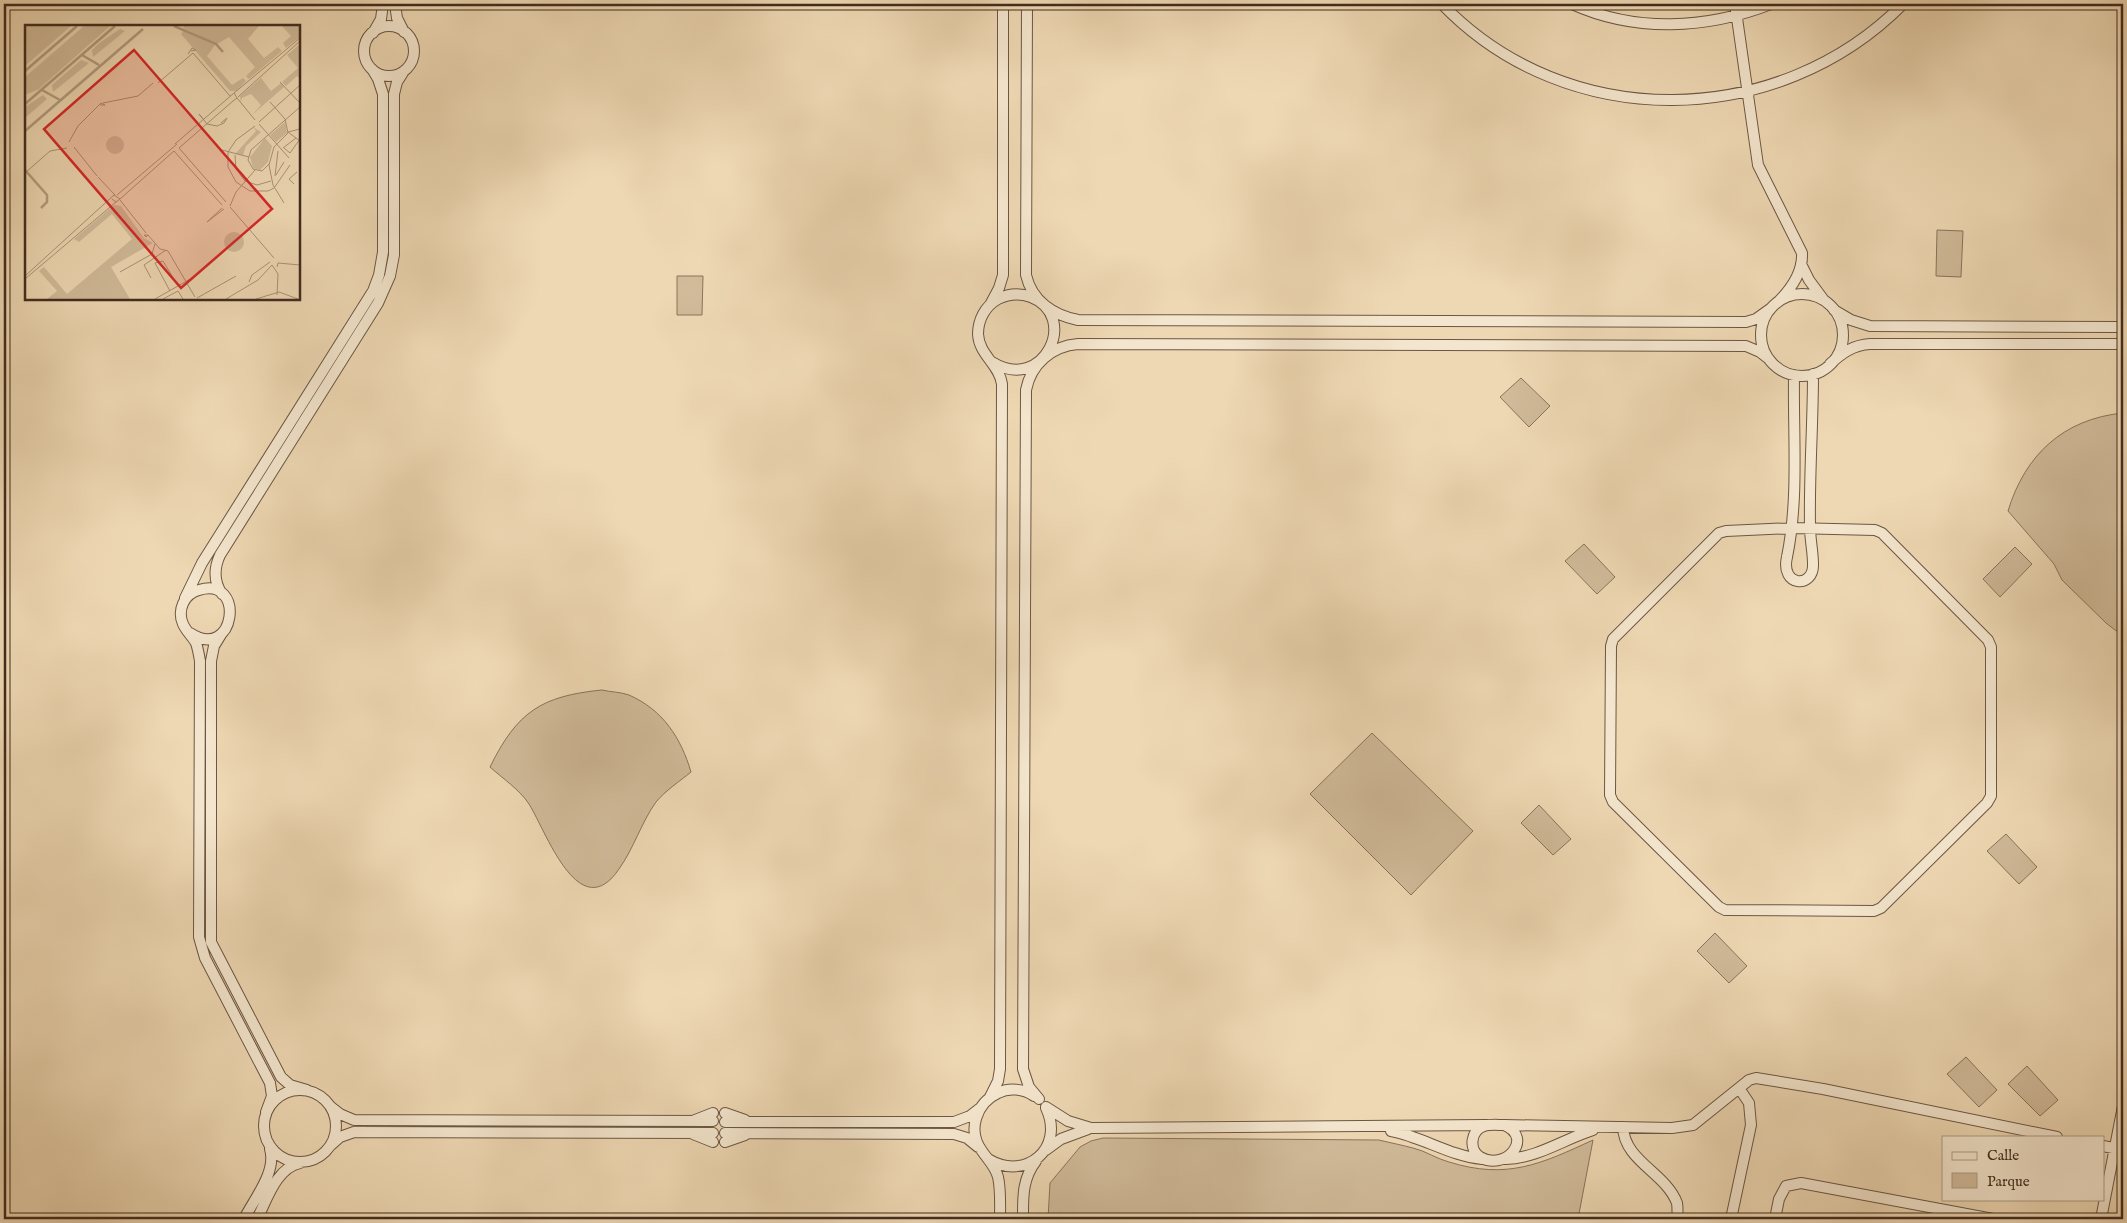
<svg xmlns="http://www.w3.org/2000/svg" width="2127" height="1223" font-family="'IM FELL English',serif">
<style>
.green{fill:#d1bb9a;stroke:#89745c}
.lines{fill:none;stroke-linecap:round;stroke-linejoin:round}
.street-casing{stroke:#6c5744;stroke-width:12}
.street{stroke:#f4e6ce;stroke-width:10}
.inset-river{fill:none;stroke:#b39e81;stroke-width:2.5}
.inset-road{fill:none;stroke:#a99378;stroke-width:1}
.view{fill:#d62828;fill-opacity:0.15;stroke:#d62828;stroke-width:2.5}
.inset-edge{fill:none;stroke:#412c1f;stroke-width:2.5}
</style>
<rect width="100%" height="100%" fill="#eed8b3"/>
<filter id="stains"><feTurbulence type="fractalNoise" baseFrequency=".004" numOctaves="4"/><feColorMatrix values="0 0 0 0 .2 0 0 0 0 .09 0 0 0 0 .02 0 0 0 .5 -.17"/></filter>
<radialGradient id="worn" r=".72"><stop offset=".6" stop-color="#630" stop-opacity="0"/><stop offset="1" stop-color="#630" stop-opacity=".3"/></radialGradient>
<path class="green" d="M 1937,230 L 1963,231 L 1961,277 L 1936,276 Z
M 677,276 L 703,276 L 702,315 L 677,315 Z
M 1521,378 L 1550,406 L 1529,427 L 1500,397 Z
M 2123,413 L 2123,634 L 2115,630 L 2106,623 L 2062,580 L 2054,564 L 2008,511 C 2025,455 2063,419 2123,413 Z
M 1584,544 L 1615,577 L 1597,594 L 1565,561 Z
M 2015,547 L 2032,564 L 2000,597 L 1983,579 Z
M 602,690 C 610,692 621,692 629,695 C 663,710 681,738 691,772 C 680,781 665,791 656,802 C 641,823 634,848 619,869 C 579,928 545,829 529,804 C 520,790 502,778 490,767 C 517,712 541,696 602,690 Z
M 1372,733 L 1473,831 L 1411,895 L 1310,794 Z
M 1539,805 L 1571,839 L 1553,855 L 1521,823 Z
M 2006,834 L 2037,867 L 2019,884 L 1987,851 Z
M 1715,933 L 1747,966 L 1729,983 L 1697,951 Z
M 1966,1057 L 1997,1090 L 1979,1107 L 1947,1074 Z
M 2027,1066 L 2058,1100 L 2040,1116 L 2008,1084 Z
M 1103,1138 L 1379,1140 C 1391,1143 1402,1145 1413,1148 C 1426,1151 1437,1159 1449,1162 C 1507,1180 1541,1164 1593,1140 L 1578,1219 L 1048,1219 L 1050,1183 L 1080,1147 L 1091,1141 Z"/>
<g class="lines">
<defs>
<path id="street" d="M 395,4 L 397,18 L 404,32
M 1027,4 L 1026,275 C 1032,301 1053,315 1078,320 L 1746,322 L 1756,319 L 1770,309
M 1442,4 C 1567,134 1778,130 1903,4
M 1572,4 C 1636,33 1707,29 1771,4
M 1735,4 L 1758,165 L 1802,253 C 1803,272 1791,289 1778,302
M364 51a25 25 0 1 1 50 0a25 25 0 1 1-50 0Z
M 373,33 L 381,19 L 383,4
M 1801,264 L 1809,280 L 1823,299
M1761 335a41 41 0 1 1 82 0a41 41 0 1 1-82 0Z
M 991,303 L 999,288 L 1003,275 L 1003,4
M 1834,310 L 1851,320 L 1870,326 L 2123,327
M 1830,364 C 1842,353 1853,345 1870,344 L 2123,344
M 1794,375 C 1793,435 1799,498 1787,557 C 1780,587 1814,589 1813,564 C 1813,552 1810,539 1810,527 C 1809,476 1813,425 1813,374
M 1792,528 L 1875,530 L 1882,533 L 1988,640 L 1991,647 L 1991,796 L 1987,803 L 1881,908 L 1874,911 L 1725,910 L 1719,907 L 1613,802 L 1610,795 L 1611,646 L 1613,639 L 1719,533 L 1726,531 Z
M 222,594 C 214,582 214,568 220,555 L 378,303 L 390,276 L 394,255 L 394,94 L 397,82 L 404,71
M 185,598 L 202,563 L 373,291 L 379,275 L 383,252 L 383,94 L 378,79 L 372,69
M 190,633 C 236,663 246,575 199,590 C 184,594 177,610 183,624 C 186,631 192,636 196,643 C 198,649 199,655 200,661 L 199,937 L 205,958 L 270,1083 L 272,1096 L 266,1112
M 222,633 L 214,646 L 211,661 L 211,942 L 281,1077 L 290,1085 L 307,1090
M264 1126a36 36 0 1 1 72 0a36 36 0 1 1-72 0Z
M 990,1097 L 998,1081 L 1000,1069 L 1002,384 C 999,364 979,355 978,334 C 978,320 985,306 998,299 C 1008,294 1020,293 1031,297 C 1080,316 1044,394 992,362
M 1039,1099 L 1029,1087 L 1023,1069 L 1026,390 C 1031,364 1052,346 1078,344 L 1746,346 L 1760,352 L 1769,359
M 331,1107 L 340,1114 L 354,1120 L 713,1121
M 1046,1107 L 1068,1121 L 1091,1128 L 1486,1125
M 725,1113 L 745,1120
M 695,1120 L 713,1113
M 725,1122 L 954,1122 L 970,1116 L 979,1109
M 1504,1125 C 1535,1138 1505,1172 1480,1157 C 1468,1149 1471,1130 1484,1126 C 1490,1124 1498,1125 1504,1125 L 1672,1128 L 1693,1125 L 1749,1080 L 1756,1078 L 1823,1089 L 2057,1137
M 1623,1127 C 1624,1161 1666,1173 1677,1203 C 1678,1208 1677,1214 1678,1219
M 1391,1131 C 1423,1137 1450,1156 1482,1159
M 725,1133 L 954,1134 L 967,1138 L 978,1147
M 693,1134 L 713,1142
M 725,1142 L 745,1135
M 331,1145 L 340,1137 L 354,1132 L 713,1133
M 2103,1146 L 2123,1150
M 1046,1150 L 1061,1139 L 1088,1129
M 988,1159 C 1026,1182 1065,1148 1046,1108
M 1506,1159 C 1538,1158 1564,1139 1593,1130
M 244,1219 C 254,1199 277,1172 270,1149
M 257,1219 C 267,1200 276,1168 300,1163
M 1000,1219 C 1000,1206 1001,1190 998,1177 C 995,1166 988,1160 982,1151 C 967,1131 976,1103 998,1093 C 1009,1087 1024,1089 1034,1096
M 1023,1219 C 1023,1198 1022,1179 1036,1161
M 1731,1219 L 1751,1125 L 1749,1103 L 1739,1088
M 1775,1219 L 1779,1199 L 1786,1186 L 1801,1183 L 1993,1219
M 2101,1219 L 2123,1106"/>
</defs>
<use href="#street" class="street-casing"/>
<use href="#street" class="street"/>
</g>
<g transform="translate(25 25)">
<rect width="275" height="275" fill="#eed8b3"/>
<path d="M 0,1 L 46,1 L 0,41 ZM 59,1 L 85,1 L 14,64 L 0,70 L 0,52 ZM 159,1 L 234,1 L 223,14 L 239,33 L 253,22 L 257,26 L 224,54 L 221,51 L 230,42 L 204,12 L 192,19 L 158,3 ZM 257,1 L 275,1 L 275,12 L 261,23 L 258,18 L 266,11 ZM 95,4 L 100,6 L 68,32 L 67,25 L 73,19 ZM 158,6 L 190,20 L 182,31 L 207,60 L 218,53 L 221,56 L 211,66 L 205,66 L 156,9 ZM 275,19 L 275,54 L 272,51 L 261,61 L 257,57 L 273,43 L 262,30 ZM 56,35 L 64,38 L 28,67 L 27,60 ZM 236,53 L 246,66 L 256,58 L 259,62 L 227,90 L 236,80 L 226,69 L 217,73 L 216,77 L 215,71 ZM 18,70 L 22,74 L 0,93 L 0,82 ZM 260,97 L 262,108 L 251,117 L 245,110 ZM 228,102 L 236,107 L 221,121 L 218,130 L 210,129 L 231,106 ZM81 120a9 9 0 1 1 18 0a9 9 0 1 1-18 0ZM 240,113 L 247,121 L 243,137 L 235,145 L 228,143 L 225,132 ZM 89,180 L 96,181 L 119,213 L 128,218 L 86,242 L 105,274 L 22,274 L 32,266 L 14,246 L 19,242 L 42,269 L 107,214 L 87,189 L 54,217 L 49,214 ZM199 217a10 10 0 1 1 20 0a10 10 0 1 1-20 0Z" fill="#d1bb9a"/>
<path class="inset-river" d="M 149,1 L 191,19 L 198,27M 57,30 L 74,40M 0,46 L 52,1M 17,65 L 35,75M 0,79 L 90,1M 0,106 L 118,4M 0,145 L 22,170 L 22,177 L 16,183"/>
<path class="inset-road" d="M 163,29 L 167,23 L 171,25 L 166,26M 255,57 L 275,78M 133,58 L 168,28 L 205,71M 209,68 L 275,13M 213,72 L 275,16M 212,73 L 230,95M 245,77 L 260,94 L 263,108 L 249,122 L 244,140 L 248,160 L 259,178M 78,78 L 113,71 L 128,58M 179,95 L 174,89 L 182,99 L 192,101 L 199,98 L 202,93 L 196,98M 234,97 L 275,60M 234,99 L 264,133M 230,101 L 211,115 L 203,127 L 203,142 L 211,157 L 225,166 L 243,166 L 249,163 L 265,140M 275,104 L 263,107 L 275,116M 44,117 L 53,101 L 76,78 L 80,80 L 75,80M 150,119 L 209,68 L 212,73 L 208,76M 49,122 L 72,151M 258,123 L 271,113M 259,123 L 265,128 L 275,114M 197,125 L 224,132M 210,130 L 211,144 L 220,156 L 232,160 L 246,156M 244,139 L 237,146 L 228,144 L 223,135 L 226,125 L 275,82M 0,148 L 25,126 L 42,123M 251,150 L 259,137M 250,151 L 253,126M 73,152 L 90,170M 269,159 L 264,154 L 272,147M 92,170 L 152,119M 95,174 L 149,126 L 197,180M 95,175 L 121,208M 201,177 L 154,123 L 208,76M 205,181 L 211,167 L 230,145M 205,182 L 249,233M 197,183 L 182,197 L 199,184M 123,210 L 119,210 L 121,212 L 123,210 L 135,224 L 143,226 L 170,272M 252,242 L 253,238 L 275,240M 95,247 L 127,229 L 130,219M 0,251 L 89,170 L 95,174 L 91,177 L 87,174M 126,253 L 119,240 L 141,225M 0,254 L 91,177M 224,257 L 227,250 L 245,237M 145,266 L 130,238 L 138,236 L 153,261M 172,273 L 211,251M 130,274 L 167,253M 138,274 L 153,266 L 158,274M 201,274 L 233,255 L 247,240 L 253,249 L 252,270M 231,274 L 254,267 L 273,274"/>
<path class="view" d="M 109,25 L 247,184 L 156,263 L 19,104 Z"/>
<rect width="275" height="275" class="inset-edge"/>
</g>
<rect width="2127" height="1223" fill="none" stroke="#eed8b3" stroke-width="20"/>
<rect x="5" y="5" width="2117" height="1213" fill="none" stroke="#412c1f" stroke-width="2.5"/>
<rect x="10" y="10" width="2107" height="1203" fill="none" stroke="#412c1f"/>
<rect x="1942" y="1136" width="162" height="65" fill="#f4e6ce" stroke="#ac9c88"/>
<rect x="1952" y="1152" width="25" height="8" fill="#f4e6ce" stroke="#ac9c88"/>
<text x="1987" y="1160" font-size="15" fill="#412c1f">Calle</text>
<rect x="1952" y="1173" width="25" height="15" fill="#d1bb9a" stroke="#ac9c88"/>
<text x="1987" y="1186" font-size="15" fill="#412c1f">Parque</text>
<rect width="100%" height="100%" filter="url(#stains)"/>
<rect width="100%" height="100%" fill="url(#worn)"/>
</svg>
